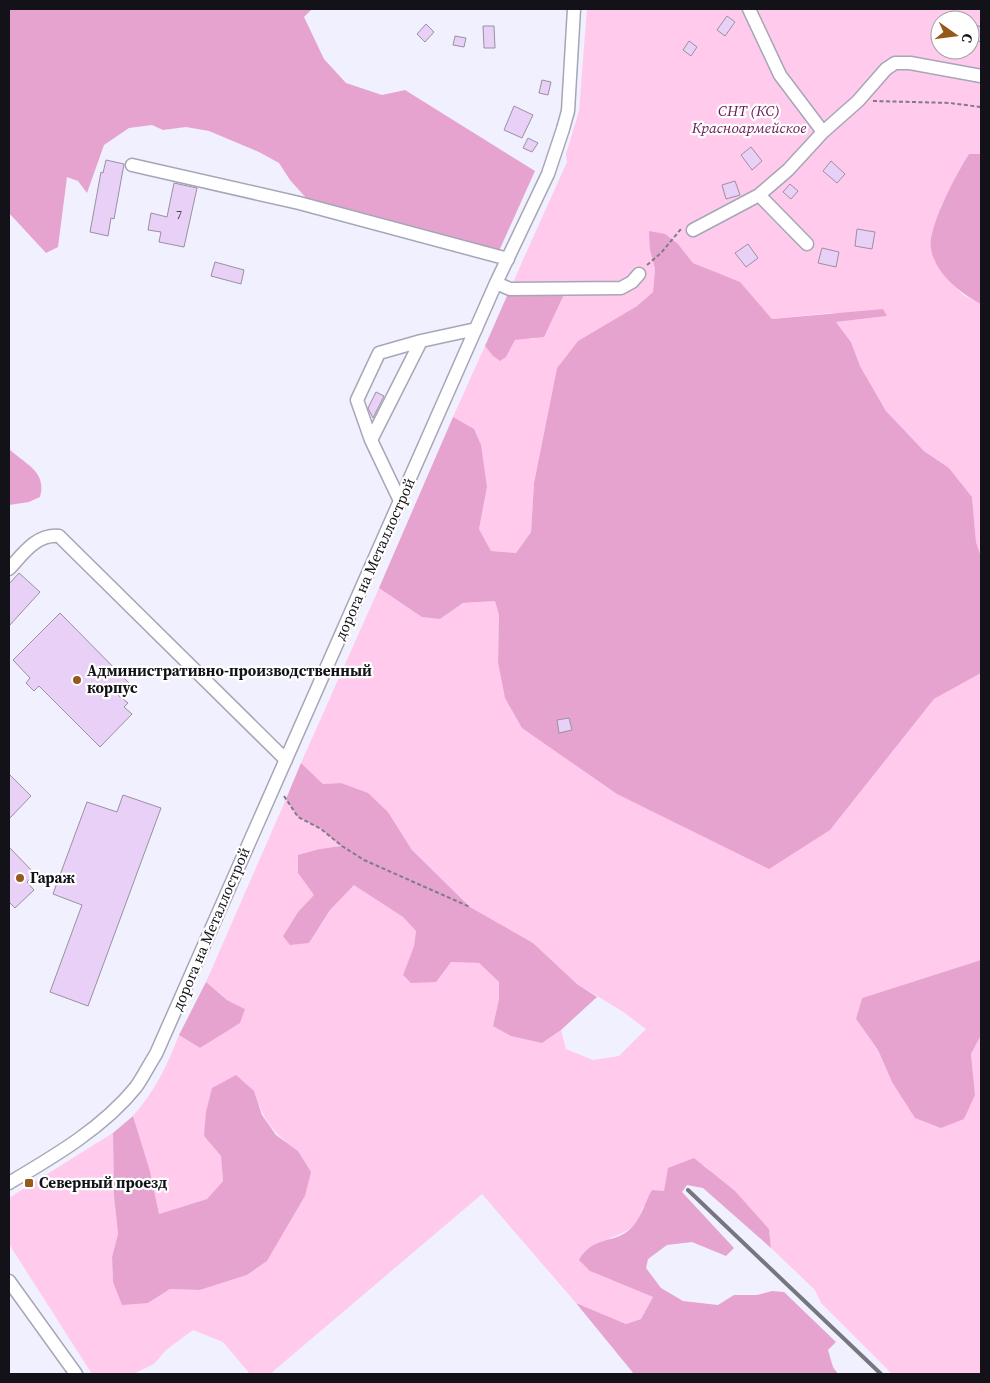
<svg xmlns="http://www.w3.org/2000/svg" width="990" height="1383" font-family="'Source Serif 4',serif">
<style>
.green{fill:#ffcaeb;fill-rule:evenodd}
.forest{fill:#e7a3cf}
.building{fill:#e9d0f7;stroke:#99919e}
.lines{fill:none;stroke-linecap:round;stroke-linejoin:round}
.minor-casing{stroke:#a6a6b6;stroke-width:15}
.path{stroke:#7d7d87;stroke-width:2;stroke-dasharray:4 2.5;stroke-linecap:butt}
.minor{stroke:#fff;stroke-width:12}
.rail{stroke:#76767f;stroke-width:4}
.poi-dot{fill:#95591a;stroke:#fff;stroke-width:2}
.labels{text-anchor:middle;stroke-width:4.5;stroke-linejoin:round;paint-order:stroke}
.number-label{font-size:12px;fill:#484250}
.park-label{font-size:15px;font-style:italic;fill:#661852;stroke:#fff}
.street-label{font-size:15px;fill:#121218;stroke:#fff}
.poi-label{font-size:15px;font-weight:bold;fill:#121218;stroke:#fff;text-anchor:start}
</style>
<rect width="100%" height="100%" fill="#f0f0fe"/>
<path class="green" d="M 587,9 L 981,9 L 981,154 L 969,154 L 941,206 L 934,260 L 963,295 L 981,304 L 981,557 L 976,542 L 972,497 L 949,468 L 924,451 L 886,411 L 860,366 L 851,342 L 836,322 L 887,316 L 830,313 L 772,319 L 740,283 L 693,263 L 678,244 L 650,250 L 655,269 L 653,292 L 637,306 L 578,341 L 557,368 L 534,483 L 531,532 L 516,553 L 491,551 L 479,529 L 487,487 L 453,417 L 485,346 L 492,355 L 506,357 L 515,340 L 522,338 L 535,339 L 510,289 L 567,162 L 566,154 L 579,111 ZM 940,20 L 970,20 L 970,50 L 940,50 Z
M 379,588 L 422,616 L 440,619 L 463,603 L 495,601 L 499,615 L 498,662 L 522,728 L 535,736 L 830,830 L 934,699 L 981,673 L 981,960 L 862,998 L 856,1019 L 878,1050 L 892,1082 L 975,1095 L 971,1054 L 981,1035 L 981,1374 L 892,1374 L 821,1303 L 815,1290 L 771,1248 L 769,1229 L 704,1165 L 642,1208 C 639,1226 627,1232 610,1238 L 590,1271 L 653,1297 L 641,1319 L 626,1324 L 576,1303 L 482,1194 L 270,1374 L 250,1374 L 223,1342 L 193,1330 L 166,1350 L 154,1364 L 133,1374 L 92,1374 L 9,1244 L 9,1198 L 113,1133 L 114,1196 L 118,1234 L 112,1257 L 113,1282 L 148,1303 L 170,1289 L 200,1290 L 247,1275 L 267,1261 L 305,1196 L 298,1151 C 272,1132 264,1121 254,1091 L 204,1136 L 221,1156 L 223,1181 L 207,1199 L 159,1214 L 150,1171 L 133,1116 C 155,1091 167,1066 179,1035 L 200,1048 L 217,1036 L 245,1009 L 227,1000 L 206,982 L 286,799 L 298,817 L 321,829 L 342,846 L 320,849 L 298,873 L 315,895 L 298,912 L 283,936 L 309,943 L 330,910 L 354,884 L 403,917 L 416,931 L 414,946 L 403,975 L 451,962 L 479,963 L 499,982 L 499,999 L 493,1026 L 542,1043 L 561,1030 L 566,1049 L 593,1060 L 619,1056 L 646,1029 L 622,1011 L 577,984 L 533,943 L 470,907 L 412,850 L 388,812 L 341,783 L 323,784 L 301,763 Z"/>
<path class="forest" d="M 9,9 L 312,9 L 304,17 L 324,59 L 346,83 L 382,95 L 405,90 L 535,171 L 499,251 L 307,199 L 290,180 L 279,163 L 259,152 L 209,131 L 186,127 L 163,130 L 152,125 L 129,128 L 104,145 L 87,193 L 78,181 L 67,177 L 58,247 L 46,253 L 9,213 Z
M 969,154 L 981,154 L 981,304 C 961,294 935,273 931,249 C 927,228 957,173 969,154 Z
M 649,231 L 665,234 L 678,244 L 693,263 L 740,282 L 772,319 L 883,309 L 887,316 L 836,322 L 851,342 L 860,366 L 886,411 L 924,451 L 949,468 L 972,497 L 976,542 L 981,557 L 981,673 L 934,699 L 830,830 L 769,869 L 617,794 L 522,728 L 505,698 L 498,662 L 499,615 L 495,601 L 463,603 L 440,619 L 422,617 L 379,588 L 453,417 L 474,429 L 481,445 L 487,487 L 479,529 L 491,551 L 516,553 L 531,532 L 534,483 L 557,368 L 578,341 L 637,306 L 653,292 L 655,269 L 650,250 Z
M 567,288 L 544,337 L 515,340 L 506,357 L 500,361 L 492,355 L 485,346 L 510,289 Z
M 9,449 C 26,465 47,471 40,497 L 29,502 L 9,505 Z
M 301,763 L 323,784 L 341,783 L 368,793 L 388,812 L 412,850 L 470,907 L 533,943 L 577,984 L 597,997 L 561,1030 L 542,1043 L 511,1036 L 493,1026 L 499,999 L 499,982 L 479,963 L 451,962 L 436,982 L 411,983 L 403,975 L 414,946 L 416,931 L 403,917 L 354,885 L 330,910 L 309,943 L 290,945 L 283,936 L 298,912 L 314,895 L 298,873 L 298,855 L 320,849 L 341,846 L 321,829 L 298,817 L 286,799 Z
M 981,960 L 981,1035 L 971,1054 L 975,1095 L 964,1119 L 941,1128 L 915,1118 L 892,1082 L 878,1050 L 856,1019 L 862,998 Z
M 206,982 L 227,1000 L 245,1009 L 240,1023 L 200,1048 L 179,1035 Z
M 236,1075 L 254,1091 L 262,1115 L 276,1135 L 298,1151 L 311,1172 L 305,1196 L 267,1261 L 247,1275 L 200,1290 L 170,1289 L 148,1303 L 122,1305 L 113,1282 L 112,1257 L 118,1234 L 114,1196 L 113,1133 L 133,1116 L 150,1171 L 159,1214 L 207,1199 L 223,1181 L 221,1156 L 204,1136 L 206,1112 L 212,1088 Z
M 694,1158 L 735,1191 L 769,1229 L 771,1248 L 703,1188 L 687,1185 L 682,1192 L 734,1248 L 726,1256 L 692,1242 L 667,1245 L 648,1259 L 646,1268 L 661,1288 L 683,1301 L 718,1305 L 734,1295 L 757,1295 L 772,1291 L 784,1292 L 836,1342 L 828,1350 L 833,1367 L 838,1374 L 634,1374 L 576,1303 L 626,1324 L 641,1319 L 653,1297 L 590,1271 L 579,1260 C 593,1236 611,1244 628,1231 C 641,1220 644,1204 652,1190 L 664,1191 L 668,1168 Z"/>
<path class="building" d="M 727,16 L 735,22 L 725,36 L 717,30 Z
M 970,23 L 981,27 L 981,42 L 970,38 Z
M 426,24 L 434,32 L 425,42 L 417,34 Z
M 483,26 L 494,26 L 495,48 L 484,48 Z
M 455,36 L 466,38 L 464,47 L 453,45 Z
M 689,41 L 697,47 L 691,56 L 683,50 Z
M 542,80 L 551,82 L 548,95 L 539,93 Z
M 514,106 L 533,115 L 522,138 L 504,130 Z
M 528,138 L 538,143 L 532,152 L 523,148 Z
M 751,147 L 762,161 L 752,170 L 741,155 Z
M 106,160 L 124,164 L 114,219 L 111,218 L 108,236 L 90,232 L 101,172 L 103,173 Z
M 831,161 L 845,174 L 837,183 L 823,171 Z
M 735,181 L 740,195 L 726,199 L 722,185 Z
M 174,183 L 197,188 L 184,247 L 159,242 L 161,232 L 148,230 L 151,213 L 167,217 Z
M 790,184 L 798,191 L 791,199 L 783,192 Z
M 857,229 L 875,232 L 872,249 L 855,246 Z
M 748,244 L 758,258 L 746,267 L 735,253 Z
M 822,248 L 839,252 L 836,267 L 818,263 Z
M 215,262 L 244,270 L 241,284 L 211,276 Z
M 376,392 L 384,396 L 373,418 L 368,408 Z
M 19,573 L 40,592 L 9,626 L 9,584 Z
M 60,613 L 129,683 L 118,695 L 128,703 L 124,707 L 132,714 L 100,747 L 39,686 L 34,691 L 26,683 L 30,678 L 13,660 Z
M 569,718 L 572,730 L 559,733 L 557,720 Z
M 9,774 L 31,796 L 9,819 Z
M 123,795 L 161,808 L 88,1006 L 50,992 L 82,905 L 53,894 L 87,802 L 117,812 Z
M 9,847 L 35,874 L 27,882 L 34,890 L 15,908 L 9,902 Z"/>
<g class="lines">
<defs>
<path id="minor" d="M 749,9 L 780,75 L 823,132
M 132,165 L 299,203 L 508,259
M 759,195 L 807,244
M 693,230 L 759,195 L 788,170 L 823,132 L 858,101 L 886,69 L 895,63 L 910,63 L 981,76
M 496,283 L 510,289 L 621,288 L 632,282 L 639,274
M 371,440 L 421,341
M 401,503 L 371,440 L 357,400 L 379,353 L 421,341 L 476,329
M 9,569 C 23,554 36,534 59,536 L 286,760
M 9,1183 C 53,1157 103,1128 136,1087 C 143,1077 149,1065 156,1054 L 496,283 L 548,174 L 563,129 L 568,111 L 574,9
M 9,1281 L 76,1374"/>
</defs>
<use href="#minor" class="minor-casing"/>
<path class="path" d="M 873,101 L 950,103 L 981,107
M 647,265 L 661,253 L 681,229
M 284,796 L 298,817 L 321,829 L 342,846 L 364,860 L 470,907"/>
<use href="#minor" class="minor"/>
<path class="rail" d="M 688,1190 L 881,1374"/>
</g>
<g class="poi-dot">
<circle cx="77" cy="680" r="5"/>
<circle cx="20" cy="878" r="5"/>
<rect x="24" y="1178" width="10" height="10" rx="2.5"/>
</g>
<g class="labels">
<g class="number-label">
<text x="179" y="219">7</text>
</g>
<g class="park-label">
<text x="749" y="116">СНТ (КС)<tspan x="749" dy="17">Красноармейское</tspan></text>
</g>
<g class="street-label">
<text transform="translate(375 559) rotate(-66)" y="5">дорога на Металлострой</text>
<text transform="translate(211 929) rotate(-67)" y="5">дорога на Металлострой</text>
</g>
<g class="poi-label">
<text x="87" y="676">Административно-производственный<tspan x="87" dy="17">корпус</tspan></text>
<text x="30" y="883">Гараж</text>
<text x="39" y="1188">Северный проезд</text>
</g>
</g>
<rect width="990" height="1383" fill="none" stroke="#121218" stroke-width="20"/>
<g transform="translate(955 35) rotate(104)"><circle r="24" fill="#ffffff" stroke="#a0a0a3"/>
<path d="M0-4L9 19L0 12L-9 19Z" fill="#95591a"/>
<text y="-8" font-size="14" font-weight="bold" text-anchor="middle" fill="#121218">С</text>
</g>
</svg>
